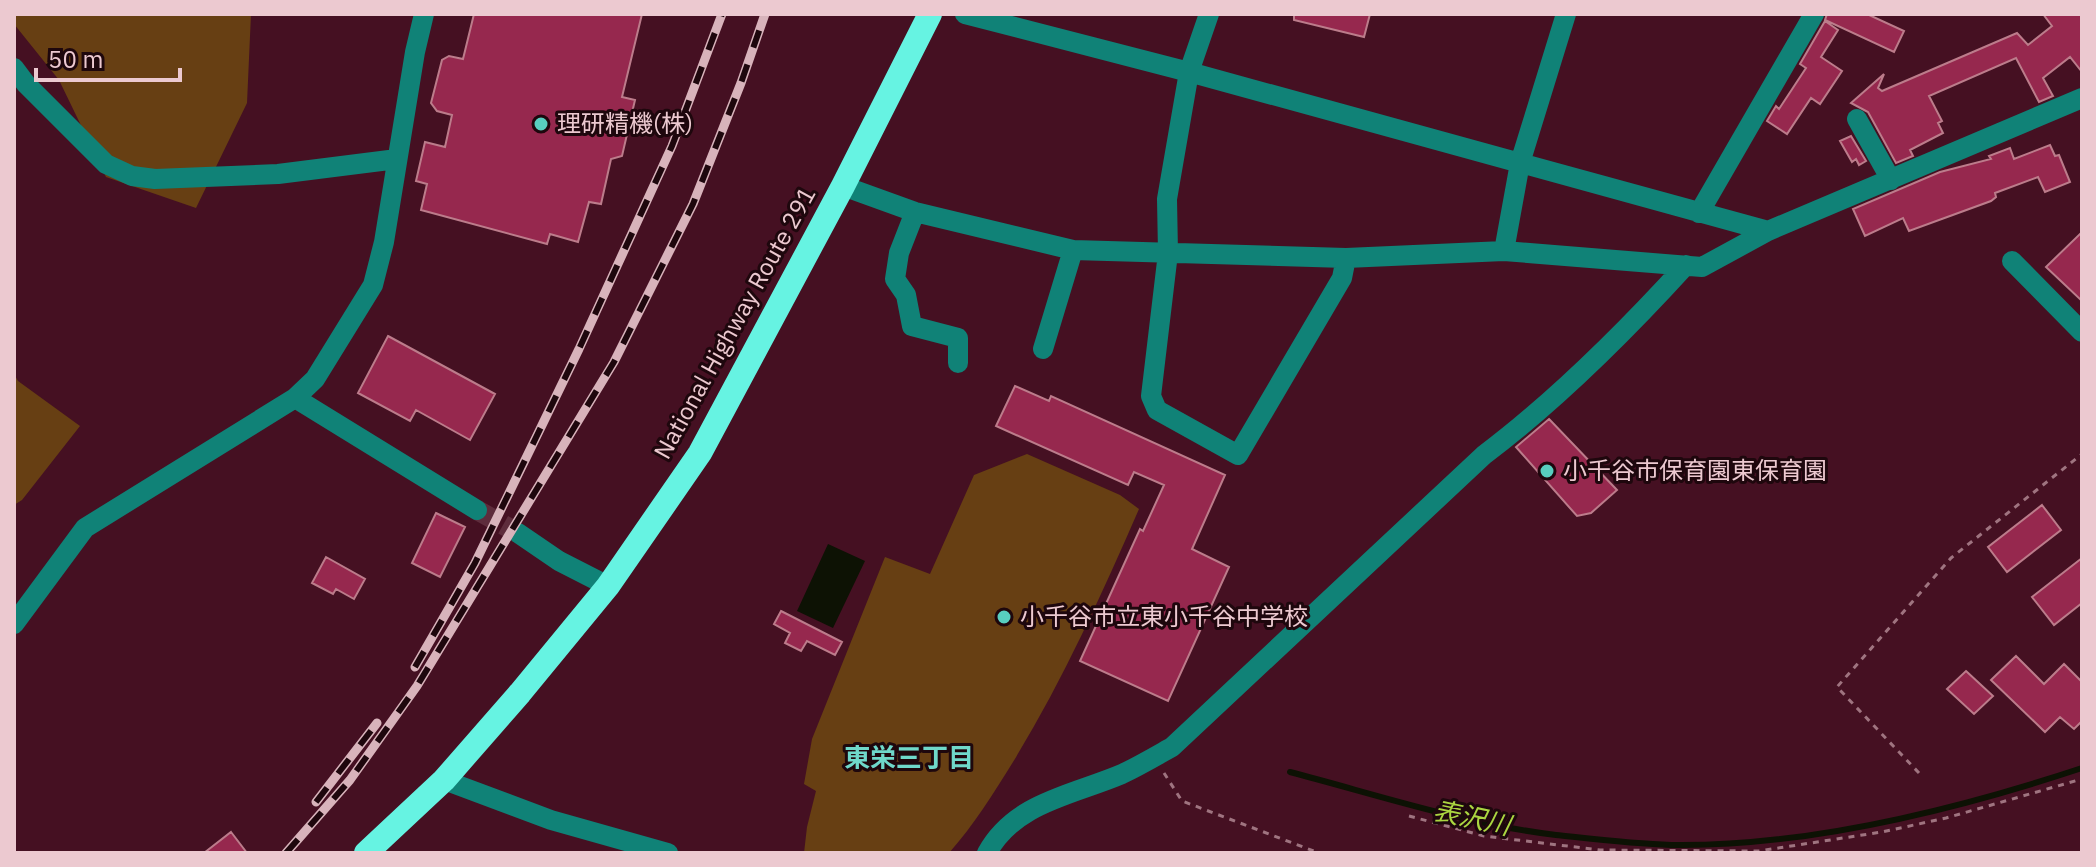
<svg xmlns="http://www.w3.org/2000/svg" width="2096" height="867" font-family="'IBM Plex Sans','Noto Sans JP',sans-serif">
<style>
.green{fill:#673f13}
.water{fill:#0d1204}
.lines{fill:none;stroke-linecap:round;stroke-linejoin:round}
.stream{stroke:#0d1204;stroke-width:6}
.building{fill:#96284e;stroke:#bc7c8b;stroke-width:2}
.minor-tunnel{stroke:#5e2c3c;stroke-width:20;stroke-dasharray:20 10;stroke-linecap:butt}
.path{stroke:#9f7480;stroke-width:3;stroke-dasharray:6 6;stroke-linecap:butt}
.minor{stroke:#108277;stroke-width:20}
.highway{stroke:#66f3e2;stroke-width:24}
.rail-casing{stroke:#d8b3bb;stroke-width:9}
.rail{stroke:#1e070d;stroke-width:6;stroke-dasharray:18;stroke-linecap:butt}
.poi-dot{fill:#58cebf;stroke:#1e070d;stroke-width:3}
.labels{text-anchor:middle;stroke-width:6;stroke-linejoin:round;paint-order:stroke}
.poi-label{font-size:24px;fill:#ecc9d0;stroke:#1e070d;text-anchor:start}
.street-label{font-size:24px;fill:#ecc9d0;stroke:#1e070d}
.neighbourhood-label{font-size:26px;font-weight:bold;fill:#6fd8ca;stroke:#1e070d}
.water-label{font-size:26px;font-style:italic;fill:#abd641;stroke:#1e070d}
</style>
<rect width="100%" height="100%" fill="#451022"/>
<path class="green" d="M 14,14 L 251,14 L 247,103 L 196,208 L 106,177 L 59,80 L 14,24 Z
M 14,374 L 18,381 L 80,426 L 22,500 L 14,505 Z
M 1027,454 L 1120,495 L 1139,509 C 1101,596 1062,682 1013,762 C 993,794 974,825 949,853 L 804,853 L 807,827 L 816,791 L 804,784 L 812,739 L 885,557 L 930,574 L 974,475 Z"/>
<path class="water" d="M 828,544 L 865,561 L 833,628 L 797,611 Z"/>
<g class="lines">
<path class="stream" d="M 1290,772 C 1378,795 1465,824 1556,835 C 1593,839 1633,844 1671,845 C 1805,847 1955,810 2082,768"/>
</g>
<path class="building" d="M 474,14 L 642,14 L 622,97 L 635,100 L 622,156 L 611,159 L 601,204 L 589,202 L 578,242 L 550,234 L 547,244 L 421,210 L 427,184 L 416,181 L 425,142 L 445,147 L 452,115 L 437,111 L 431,103 L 442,60 L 449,56 L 463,59 Z
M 1294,14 L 1370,14 L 1364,37 L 1294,20 Z
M 1827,14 L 1867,14 L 1904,31 L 1894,52 L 1825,20 Z
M 2043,14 L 2082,14 L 2082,72 L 2070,57 L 2043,78 L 2053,96 L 2039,102 L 2016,58 L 1929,96 L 1942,121 L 1938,123 L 1943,133 L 1910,150 L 1913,156 L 1896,163 L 1868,112 L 1851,103 L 1884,74 L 1878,88 L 1882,91 L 2017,33 L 2028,45 L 2052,26 Z
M 1825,21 L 1838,30 L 1821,57 L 1842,71 L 1820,104 L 1811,98 L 1787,134 L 1767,121 L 1776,106 L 1779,109 L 1806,68 L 1800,64 Z
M 1851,136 L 1866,161 L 1859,165 L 1856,159 L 1852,162 L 1840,141 Z
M 2050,145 L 2055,156 L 2059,155 L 2070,182 L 2045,192 L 2038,177 L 1995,193 L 1996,197 L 1991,201 L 1909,231 L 1903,218 L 1865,236 L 1853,209 L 1940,172 L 1991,159 L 1989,156 L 2010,148 L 2014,159 Z
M 2082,232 L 2082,301 L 2046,267 Z
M 388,336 L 495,394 L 470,440 L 416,410 L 410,421 L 358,393 Z
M 1015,386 L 1049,401 L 1051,396 L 1225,475 L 1192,549 L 1229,567 L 1168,701 L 1080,661 L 1140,529 L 1143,531 L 1164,485 L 1134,472 L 1128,485 L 996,426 Z
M 1549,419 L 1617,490 L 1591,513 L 1577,516 L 1516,447 Z
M 2042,505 L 2061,530 L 2007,572 L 1988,547 Z
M 436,513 L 465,527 L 440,577 L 412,563 Z
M 326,557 L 365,579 L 354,599 L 336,589 L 333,594 L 312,583 Z
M 2082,558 L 2082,603 L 2054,625 L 2032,597 Z
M 781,611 L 842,642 L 835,655 L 807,641 L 801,651 L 785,643 L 790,633 L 774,624 Z
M 2016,656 L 2044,684 L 2064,664 L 2082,682 L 2082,721 L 2074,729 L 2060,717 L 2045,732 L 1991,680 Z
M 1966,671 L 1993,696 L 1974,714 L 1947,689 Z
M 231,832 L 247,853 L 204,853 Z"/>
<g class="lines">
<path class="minor-tunnel" d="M 477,510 L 518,533"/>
<path class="path" d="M 1164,773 L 1182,801 L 1319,853
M 1919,773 L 1837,687 L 1951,558 L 2082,454
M 1409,816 L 1484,836 L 1600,850 L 1759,851 L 1882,832 L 1946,818 L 2082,779"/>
<path class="minor" d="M 965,14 L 1189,72 L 1768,231
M 1209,14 L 1189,72 L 1167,199 L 1168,253 L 1151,396 L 1157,410 L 1238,455 L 1342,278 L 1346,258
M 14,68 L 26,84 L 106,164 L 132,176 L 155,179 L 278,174 L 397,159
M 1857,119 L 1891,180
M 843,186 L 915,212 L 1073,250 L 1346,258 L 1504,251 L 1702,267 L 1768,231 L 2082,98
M 915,212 L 899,253 L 895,279 L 906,295 L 912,326 L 958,338 L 958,363
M 1699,213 L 1814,14
M 1504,251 L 1520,163 L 1566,14
M 2012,261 L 2082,332
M 1043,349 L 1073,250
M 295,398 L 477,510
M 518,533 L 559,561 L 608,586
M 14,624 L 85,528 L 295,398 L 315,379 L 373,285 L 384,242 L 415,52 L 424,14
M 444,780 L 551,820 L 668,853
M 987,853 C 1015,802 1073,795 1122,774 C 1139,766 1156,756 1172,747 L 1484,455 C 1557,400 1624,333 1686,265"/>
<path class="highway" d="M 366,853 L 444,780 L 520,693 L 608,586 L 700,453 L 843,186 L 930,14"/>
<defs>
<path id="rail" d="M 415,667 L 475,563 L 579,349 L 672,146 L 722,14
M 316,802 L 377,723
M 286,853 L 350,780 L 417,686 L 614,362 L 693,204 L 741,83 L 765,14"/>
</defs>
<use href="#rail" class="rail-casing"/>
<use href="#rail" class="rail"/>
</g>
<g class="poi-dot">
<circle cx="541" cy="124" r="8"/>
<circle cx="1547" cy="471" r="8"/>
<circle cx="1004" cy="617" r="8"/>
</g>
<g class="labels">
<g class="poi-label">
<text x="557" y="132">理研精機(株)</text>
<text x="1563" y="479">小千谷市保育園東保育園</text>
<text x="1020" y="625">小千谷市立東小千谷中学校</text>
</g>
<g class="street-label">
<text transform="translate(735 323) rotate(-61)" y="8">National Highway Route 291</text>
</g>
<g class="neighbourhood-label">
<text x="909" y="767">東栄三丁目</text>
</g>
<g class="water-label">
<text transform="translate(1472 818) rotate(12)" y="9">表沢川</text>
</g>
</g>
<rect width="2096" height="867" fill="none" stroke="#ecc9d0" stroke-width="32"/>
<path d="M36 68v12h144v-12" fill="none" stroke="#ecc9d0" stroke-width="4"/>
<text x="48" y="68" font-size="24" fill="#ecc9d0" stroke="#1e070d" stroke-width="6" paint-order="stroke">50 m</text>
</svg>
